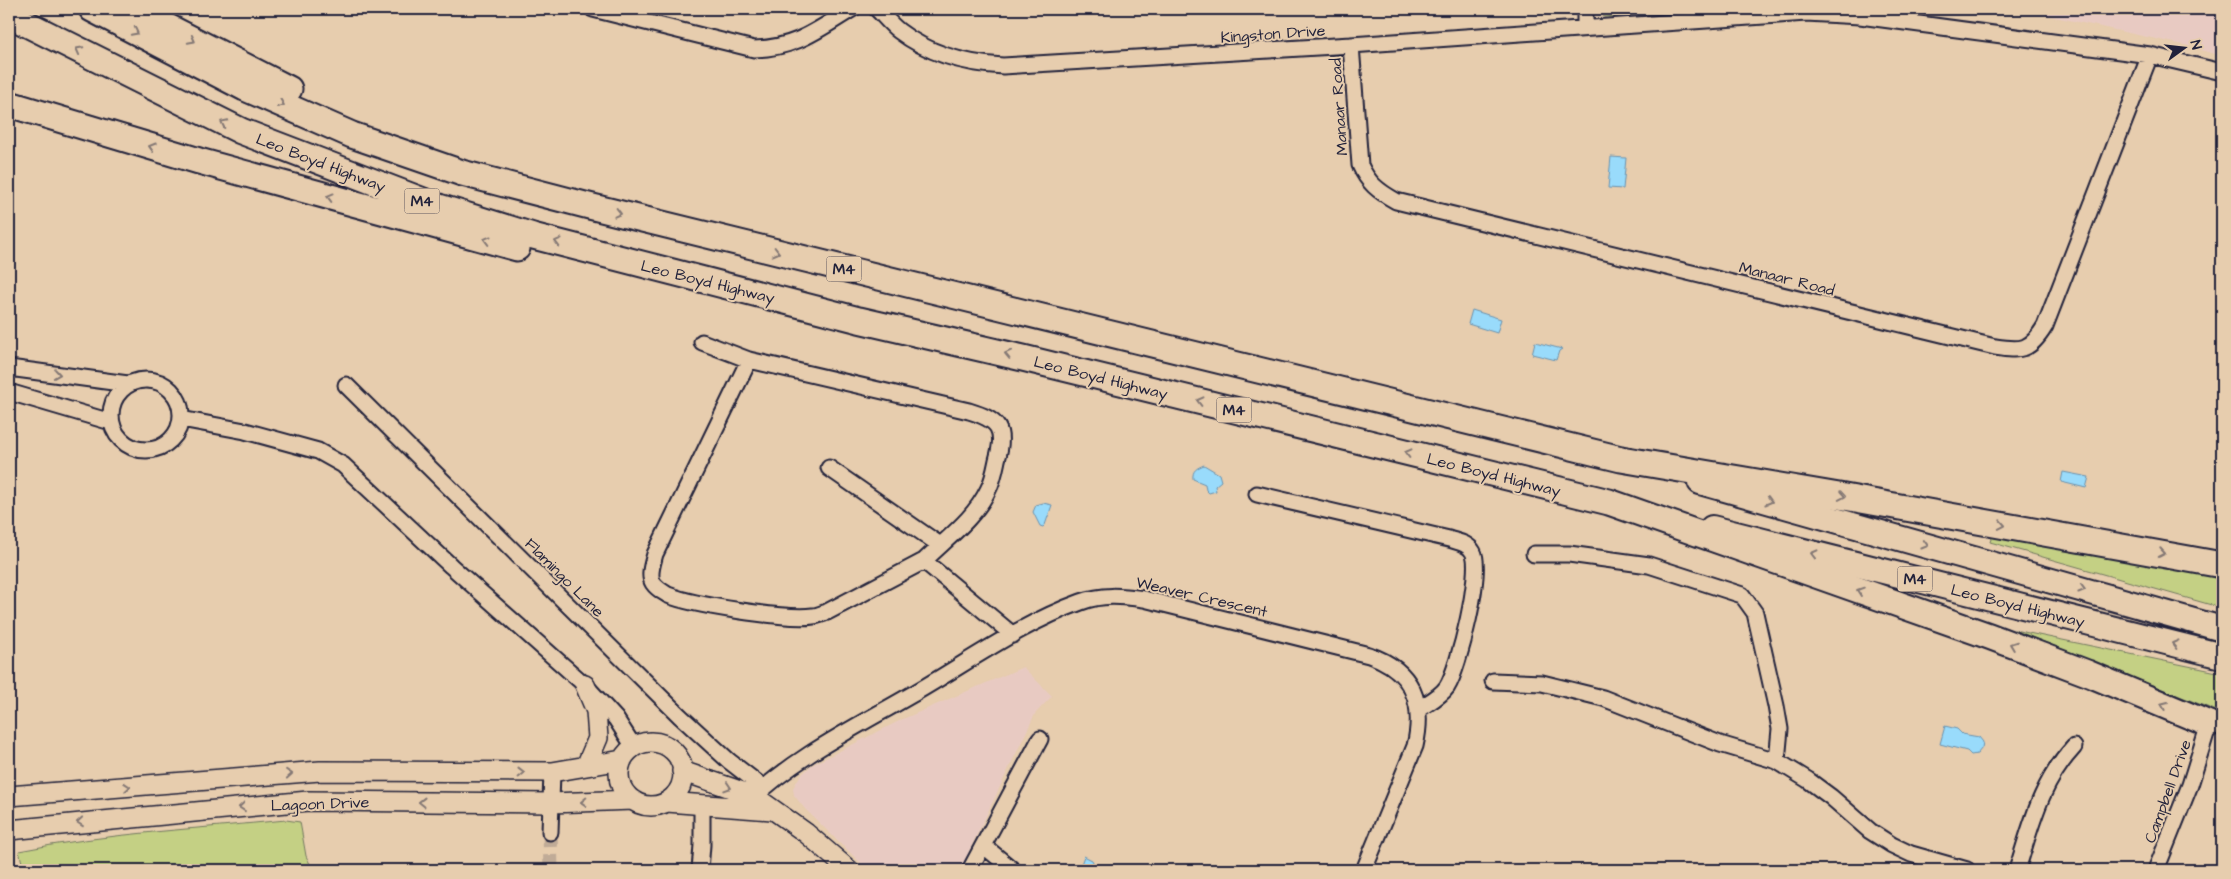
<svg xmlns="http://www.w3.org/2000/svg" width="2231" height="879" font-family="'Architects Daughter',sans-serif">
<style>
.built{fill:#e8cac2}
.green{fill:#c4d084;stroke:#737960}
.water{fill:#99dbfb;stroke:#6991ae}
.lines{fill:none;stroke-linecap:round;stroke-linejoin:round}
.minor-tunnel{stroke:#c0ab97;stroke-width:15;stroke-dasharray:15 8;stroke-linecap:butt}
.minor-casing{stroke:#22223b;stroke-width:19}
.tertiary-casing{stroke:#22223b;stroke-width:22}
.primary-casing{stroke:#22223b;stroke-width:28}
.trunk-casing{stroke:#22223b;stroke-width:29}
.minor{stroke:#e7cdae;stroke-width:15}
.tertiary{stroke:#e7cdae;stroke-width:19}
.primary{stroke:#e7cdae;stroke-width:24}
.trunk{stroke:#e7cdae;stroke-width:25}
.oneway{stroke:#847874}
.labels{text-anchor:middle;stroke-width:4;stroke-linejoin:round;paint-order:stroke}
.shield{fill:#e7cdae;stroke:#5d555e;stroke-width:1}
.shield-label{font-size:15px;font-weight:bold;fill:#22223b}
.street-label{font-size:16px;fill:#22223b;stroke:#e7cdae}
</style>
<rect width="100%" height="100%" fill="#e7cdae"/>
<filter id="ink" filterUnits="userSpaceOnUse"><feTurbulence type="fractalNoise" baseFrequency=".02" numOctaves="2"/><feDisplacementMap in="SourceGraphic" scale="10" xChannelSelector="R" yChannelSelector="G"/><feConvolveMatrix kernelMatrix="1 2 1 2 8 2 1 2 1" color-interpolation-filters="sRGB"/></filter>
<g filter="url(#ink)">
<path class="built" d="M 2018,9 L 2222,9 L 2222,56 L 2184,45 Z
M 1023,667 L 1052,696 L 1035,714 L 960,870 L 868,870 L 805,809 L 794,795 L 793,788 L 800,776 L 812,765 L 903,719 Z"/>
<path class="green" d="M 1602,9 L 1700,9 L 1604,17 Z
M 1992,536 L 2173,567 L 2222,578 L 2222,608 L 1990,542 Z
M 2014,630 L 2222,673 L 2222,713 Z
M 286,820 L 300,822 L 306,856 L 313,870 L 24,870 L 19,851 C 107,833 198,829 286,820 Z"/>
<path class="water" d="M 1611,157 L 1626,158 L 1623,189 L 1608,188 Z
M 1472,310 L 1501,319 L 1497,333 L 1468,324 Z
M 1535,342 L 1562,349 L 1559,351 L 1556,360 L 1532,354 Z
M 1204,465 L 1219,474 L 1221,481 L 1215,486 L 1216,491 L 1209,493 L 1206,490 L 1205,484 L 1193,479 C 1192,470 1197,468 1204,465 Z
M 2063,472 L 2089,477 L 2086,488 L 2061,482 Z
M 1043,503 L 1052,505 L 1045,525 L 1043,527 L 1040,526 L 1033,512 L 1036,505 Z
M 1945,726 L 1957,729 L 1962,734 L 1979,737 L 1983,742 L 1982,748 L 1977,754 L 1971,755 L 1967,751 L 1940,744 Z
M 1084,856 L 1092,860 L 1097,870 L 1079,870 Z"/>
<g class="lines">
<path class="minor-tunnel" d="M 550,832 L 551,870"/>
<defs>
<path id="minor" d="M 593,9 L 754,49 C 796,48 817,30 852,9
M 877,9 C 884,16 891,25 899,31 C 929,54 967,64 1003,66 L 1351,45 L 1806,13 L 1860,16 L 2150,55 L 2222,72
M 1585,9 L 1585,28
M 1351,45 L 1360,165 C 1368,183 1378,191 1396,201 L 1995,347 C 2022,351 2030,351 2045,326 L 2150,55
M 702,342 L 749,360 L 969,411 C 999,420 1006,429 997,460 C 995,470 993,481 988,490 C 975,518 946,539 924,561
M 749,360 L 655,554 C 653,562 648,575 653,583 C 657,589 663,592 668,595 C 692,605 787,620 813,616 C 818,616 823,613 827,612 L 924,561 L 1013,635
M 9,368 L 128,384
M111 415a35 35 0 1 1 70 0a35 35 0 1 1-70 0Z
M 346,385 L 680,716 L 729,761 L 764,788
M 9,392 L 111,422
M 181,419 L 245,431 L 318,451 L 343,465 L 451,566 L 585,685 L 616,719 L 634,747
M 829,468 L 940,545
M 1257,494 L 1449,539 C 1458,542 1468,543 1473,552 C 1483,570 1459,668 1447,687 C 1440,697 1429,702 1419,709
M 1534,554 L 1569,554 L 1649,565 L 1742,595 L 1755,613 L 1776,706 L 1780,729 L 1777,761
M 1493,681 L 1542,683 L 1603,698 L 1720,744 L 1777,761 L 1808,780 L 1831,797 L 1870,831 L 1892,845 L 1911,854 L 1967,870
M 748,803 C 793,757 862,724 918,691 C 971,660 1023,623 1081,602 C 1102,594 1122,596 1144,599 L 1369,655 C 1413,670 1425,703 1415,746 L 1364,870
M 550,832 L 552,772
M 984,846 L 1013,870
M 700,870 L 702,845 L 702,805
M 970,870 L 1040,739
M 2017,870 C 2032,823 2040,784 2074,747
M 2156,870 L 2190,785 L 2209,724 L 2222,727"/>
<path id="tertiary" d="M 585,685 L 596,711 L 598,738 L 586,766
M619 774a32 32 0 1 1 64 0a32 32 0 1 1-64 0Z
M 682,771 L 754,796 L 806,833 L 849,870
M 9,796 L 320,771 L 552,772 L 622,760
M 667,802 L 772,810
M 9,830 L 308,801 L 551,803 L 633,800"/>
<path id="primary" d="M 1700,482 L 2222,629
M 1712,528 L 2222,656"/>
<path id="trunk" d="M 92,9 L 245,88 L 352,135 L 462,173 L 589,206 L 1621,459 L 1839,496 L 2222,565
M 133,9 L 289,89
M 9,15 L 241,131 L 439,207 L 533,236 L 859,320 L 1023,358 L 1609,502 L 1989,636 L 2087,673 L 2209,724
M 9,104 L 199,161 L 517,248"/>
</defs>
<use href="#minor" class="minor-casing"/>
<use href="#tertiary" class="tertiary-casing"/>
<use href="#primary" class="primary-casing"/>
<use href="#trunk" class="trunk-casing"/>
<use href="#minor" class="minor"/>
<use href="#tertiary" class="tertiary"/>
<use href="#primary" class="primary"/>
<use href="#trunk" class="trunk"/>
</g>
<defs><path id="oneway-chevron" d="M-2-3.5L2.5 0L-2 3.5" fill="none" stroke-width="1.6" stroke-linecap="round" stroke-linejoin="round" transform="scale(1.25)"/></defs>
<g class="oneway">
<use href="#oneway-chevron" transform="translate(135 32) rotate(27)"/>
<use href="#oneway-chevron" transform="translate(192 40) rotate(28)"/>
<use href="#oneway-chevron" transform="translate(79 50) rotate(-152)"/>
<use href="#oneway-chevron" transform="translate(281 104) rotate(23)"/>
<use href="#oneway-chevron" transform="translate(224 123) rotate(-154)"/>
<use href="#oneway-chevron" transform="translate(152 147) rotate(-163)"/>
<use href="#oneway-chevron" transform="translate(330 197) rotate(-165)"/>
<use href="#oneway-chevron" transform="translate(618 213) rotate(14)"/>
<use href="#oneway-chevron" transform="translate(487 240) rotate(-165)"/>
<use href="#oneway-chevron" transform="translate(558 242) rotate(-165)"/>
<use href="#oneway-chevron" transform="translate(776 252) rotate(14)"/>
<use href="#oneway-chevron" transform="translate(1008 354) rotate(-167)"/>
<use href="#oneway-chevron" transform="translate(57 374) rotate(8)"/>
<use href="#oneway-chevron" transform="translate(1200 401) rotate(-166)"/>
<use href="#oneway-chevron" transform="translate(1408 453) rotate(-166)"/>
<use href="#oneway-chevron" transform="translate(1842 496) rotate(10)"/>
<use href="#oneway-chevron" transform="translate(1769 501) rotate(16)"/>
<use href="#oneway-chevron" transform="translate(2002 525) rotate(10)"/>
<use href="#oneway-chevron" transform="translate(1925 545) rotate(16)"/>
<use href="#oneway-chevron" transform="translate(2162 553) rotate(10)"/>
<use href="#oneway-chevron" transform="translate(1814 554) rotate(-166)"/>
<use href="#oneway-chevron" transform="translate(2082 589) rotate(16)"/>
<use href="#oneway-chevron" transform="translate(1860 591) rotate(-161)"/>
<use href="#oneway-chevron" transform="translate(2175 644) rotate(-166)"/>
<use href="#oneway-chevron" transform="translate(2013 645) rotate(-159)"/>
<use href="#oneway-chevron" transform="translate(2164 705) rotate(-157)"/>
<use href="#oneway-chevron" transform="translate(521 773) rotate(-1)"/>
<use href="#oneway-chevron" transform="translate(289 774) rotate(-5)"/>
<use href="#oneway-chevron" transform="translate(127 787) rotate(-5)"/>
<use href="#oneway-chevron" transform="translate(728 787) rotate(18)"/>
<use href="#oneway-chevron" transform="translate(422 802) rotate(-179)"/>
<use href="#oneway-chevron" transform="translate(584 802) rotate(178)"/>
<use href="#oneway-chevron" transform="translate(242 807) rotate(175)"/>
<use href="#oneway-chevron" transform="translate(80 822) rotate(175)"/>
</g>
</g>
<g class="labels">
<g class="shield">
<rect x="404.5" y="188.5" width="35" height="25" rx="4"/>
<rect x="826.5" y="256.5" width="35" height="25" rx="4"/>
<rect x="1216.5" y="397.5" width="35" height="25" rx="4"/>
<rect x="1897.5" y="566.5" width="35" height="25" rx="4"/>
</g>
<g class="shield-label">
<text x="422" y="206">M4</text>
<text x="844" y="274">M4</text>
<text x="1234" y="415">M4</text>
<text x="1915" y="584">M4</text>
</g>
<g class="street-label">
<text transform="translate(1273 33) rotate(-4)" y="6">Kingston Drive</text>
<text transform="translate(1338 107) rotate(-94)" y="6">Manaar Road</text>
<text transform="translate(321 162) rotate(21)" y="6">Leo Boyd Highway</text>
<text transform="translate(1787 278) rotate(14)" y="6">Manaar Road</text>
<text transform="translate(708 281) rotate(14)" y="6">Leo Boyd Highway</text>
<text transform="translate(1101 377) rotate(14)" y="6">Leo Boyd Highway</text>
<text transform="translate(1494 474) rotate(14)" y="6">Leo Boyd Highway</text>
<text transform="translate(565 577) rotate(45)" y="6">Flamingo Lane</text>
<text transform="translate(1202 596) rotate(13)" y="6">Weaver Crescent</text>
<text transform="translate(2018 605) rotate(14)" y="6">Leo Boyd Highway</text>
<text transform="translate(2167 791) rotate(-70)" y="6">Campbell Drive</text>
<text transform="translate(320 803) rotate(-2)" y="6">Lagoon Drive</text>
</g>
</g>
<rect width="2231" height="879" fill="none" stroke="#e7cdae" stroke-width="30"/>
<rect x="15" y="15" width="2201" height="849" fill="none" stroke="#22223b" stroke-width="2" filter="url(#ink)"/>
<g transform="translate(2184 48) rotate(75)" stroke="#e7cdae" stroke-width="4" paint-order="stroke">
<path d="M0-4L9 19L0 12L-9 19Z" fill="#22223b"/>
<text y="-8" font-size="14" font-weight="bold" text-anchor="middle" fill="#22223b">N</text>
</g>
</svg>
